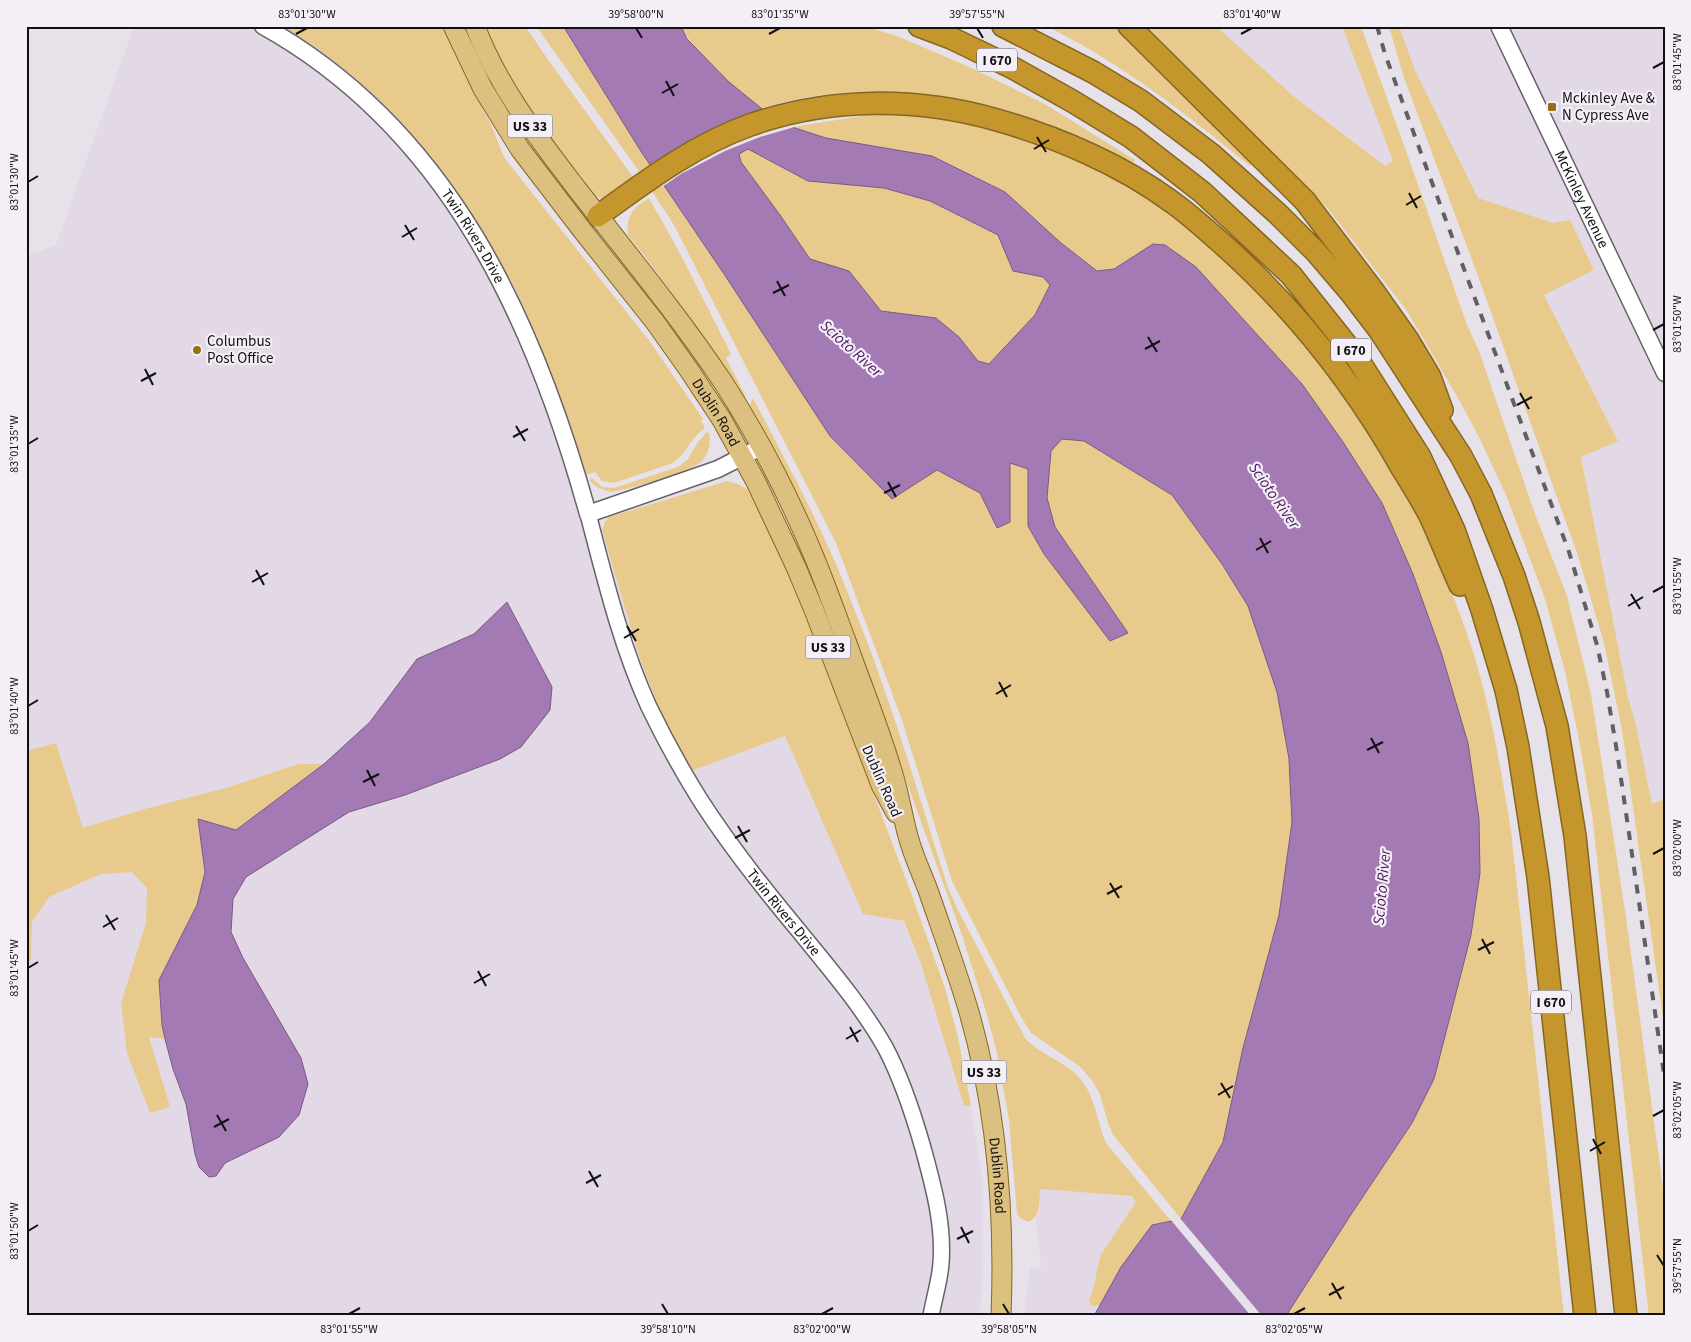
<svg xmlns="http://www.w3.org/2000/svg" width="1691" height="1342" font-family="'Source Sans 3',sans-serif">
<style>
.built{fill:#e2d8e6}
.green{fill:#e8ca8d}
.water{fill:#a37ab4;stroke:#775a83;fill-rule:evenodd}
.pier{fill:#e7e2e9}
.lines{fill:none;stroke-linecap:round;stroke-linejoin:round}
.tertiary-casing{stroke:#676268;stroke-width:18}
.secondary-casing{stroke:#676268;stroke-width:19}
.primary-casing{stroke:#856723;stroke-width:21}
.motorway-casing{stroke:#856723;stroke-width:24}
.tertiary{stroke:#fff;stroke-width:15}
.secondary{stroke:#fff;stroke-width:16}
.primary{stroke:#dcc080;stroke-width:19}
.motorway{stroke:#c4962c;stroke-width:21}
.rail{stroke:#615f63;stroke-width:4;stroke-dasharray:9 9;stroke-linecap:butt}
.ticks{fill:none;stroke:#111012;stroke-width:2}
.poi-dot{fill:#936f17;stroke:#f4eff6;stroke-width:2}
.labels{text-anchor:middle;stroke-width:4.5;stroke-linejoin:round;paint-order:stroke}
.shield{fill:#f4eff6;stroke:#555356;stroke-width:1}
.shield-label{font-size:14px;font-weight:bold;fill:#111012}
.poi-label{font-size:15px;fill:#111012;stroke:#f4eff6;text-anchor:start}
.street-label{font-size:15px;fill:#111012;stroke:#f4eff6}
.water-label{font-size:16px;font-style:italic;fill:#4f1a62;stroke:#f4eff6}
.neatline{fill:none;stroke:#111012;stroke-width:2}
.ticks-label{font-size:12px;text-anchor:middle;fill:#111012}
</style>
<rect width="100%" height="100%" fill="#e7e2e9"/>
<path class="built" d="M 134,26 L 281,26 L 331,60 L 368,90 L 402,124 L 437,163 L 460,195 L 504,268 L 524,306 L 540,347 L 586,475 L 641,662 L 661,713 L 691,770 L 785,735 L 863,914 L 903,921 L 921,964 L 964,1106 L 971,1106 L 983,1186 L 983,1266 L 980,1316 L 26,1316 L 26,962 L 31,960 L 32,922 L 49,897 L 101,874 L 132,872 L 147,888 L 146,923 L 121,1003 L 127,1053 L 150,1112 L 169,1107 L 148,1037 L 165,1039 L 173,1069 L 186,1104 L 195,1154 L 199,1167 L 209,1177 L 216,1176 L 225,1163 L 249,1151 L 243,958 L 231,932 L 232,899 L 246,877 L 349,812 L 405,795 L 500,759 L 521,747 L 552,687 L 507,603 L 474,634 L 417,659 L 370,722 L 324,764 L 298,764 L 226,788 L 148,808 L 83,828 L 56,743 L 26,751 L 26,256 L 56,245 Z
M 1216,26 L 1342,26 L 1393,161 L 1385,166 L 1292,95 Z
M 1399,26 L 1665,26 L 1665,799 L 1652,804 L 1636,725 L 1628,697 L 1581,457 L 1618,441 L 1544,295 L 1593,271 L 1553,223 L 1478,198 L 1415,70 Z
M 1040,1189 L 1132,1196 L 1136,1203 L 1100,1256 L 1094,1286 L 1089,1301 L 1092,1306 L 1100,1305 L 1094,1316 L 1024,1316 L 1030,1268 L 1041,1267 L 1036,1218 L 1040,1210 Z"/>
<path class="green" d="M 281,26 L 442,26 C 456,59 472,90 489,121 C 496,134 499,148 506,160 L 651,343 L 703,419 L 701,421 L 705,428 C 691,437 687,453 673,463 L 614,483 L 602,481 L 595,472 L 586,475 C 566,419 548,362 524,308 C 515,287 504,268 492,248 C 441,159 371,77 281,26 Z
M 486,26 L 525,26 L 549,61 L 633,177 L 611,196 L 602,199 L 595,195 C 555,143 509,88 486,26 Z
M 536,26 L 562,26 L 642,153 L 724,274 L 830,436 L 892,499 L 937,470 L 980,493 L 996,528 L 1010,522 L 1009,462 L 1028,469 L 1028,526 L 1044,554 L 1111,641 L 1128,633 L 1055,527 L 1047,498 L 1051,451 L 1062,439 L 1084,441 L 1172,495 L 1222,564 L 1248,606 L 1277,692 L 1289,759 L 1292,822 L 1279,915 L 1243,1048 L 1223,1142 L 1181,1219 L 1113,1135 L 1108,1123 L 1100,1094 L 1091,1079 L 1079,1066 L 1031,1033 L 1021,1017 L 952,881 L 902,720 L 836,543 L 674,225 L 636,167 Z
M 681,26 L 864,26 L 897,36 L 965,65 L 1043,103 L 1135,160 L 1132,164 C 1112,154 1092,142 1071,133 C 987,97 892,83 802,98 C 788,101 775,105 761,108 C 735,87 695,56 681,26 Z
M 1046,26 L 1118,26 L 1254,161 L 1250,166 C 1186,114 1120,62 1046,26 Z
M 1147,26 L 1216,26 L 1292,95 L 1385,166 L 1393,161 L 1342,26 L 1361,26 L 1416,179 L 1467,325 L 1479,351 L 1535,514 L 1567,596 L 1591,694 L 1626,917 L 1665,1202 L 1665,1316 L 1649,1316 L 1592,815 L 1579,740 L 1565,671 L 1545,599 L 1506,495 L 1479,437 L 1454,391 L 1407,311 L 1329,210 Z
M 1389,26 L 1399,26 L 1415,70 L 1478,198 L 1553,223 L 1570,220 L 1594,270 L 1544,295 L 1618,441 L 1581,457 L 1628,697 L 1636,725 L 1652,804 L 1665,799 L 1665,1032 L 1622,730 L 1604,643 L 1578,556 L 1478,276 L 1403,75 Z
M 893,114 C 934,117 974,122 1014,134 C 1025,138 1036,143 1047,148 C 1083,162 1120,179 1152,202 C 1296,301 1409,467 1466,631 C 1489,696 1500,763 1511,831 L 1564,1316 L 1286,1316 L 1350,1216 L 1412,1123 L 1434,1079 L 1471,935 L 1480,873 L 1479,819 L 1468,743 L 1441,652 L 1413,574 L 1382,503 L 1343,442 L 1302,384 L 1196,267 L 1165,245 L 1138,253 L 1114,269 L 1097,271 L 1061,243 L 1005,192 L 932,156 L 826,138 L 793,127 L 868,115 Z
M 748,149 L 808,181 L 884,188 L 930,201 L 998,235 L 1013,271 L 1043,277 L 1050,285 L 1035,315 L 989,364 L 978,361 L 959,337 L 936,318 L 881,311 L 849,271 L 810,259 L 780,215 L 740,162 L 739,153 Z
M 649,198 L 682,257 L 731,354 L 726,358 L 746,397 L 745,399 C 708,342 670,288 628,235 C 626,215 633,208 649,198 Z
M 753,398 C 785,460 819,521 845,586 C 886,684 916,786 948,888 L 959,912 L 1025,1038 C 1041,1055 1059,1059 1075,1073 C 1095,1091 1096,1119 1106,1143 L 1171,1221 L 1152,1225 L 1121,1267 L 1100,1305 L 1092,1306 L 1089,1301 L 1094,1286 L 1100,1256 L 1136,1202 L 1132,1196 L 1040,1189 C 1039,1202 1042,1215 1029,1222 L 1020,1218 L 1017,1213 L 1009,1120 L 997,1053 L 987,1015 L 962,935 L 831,573 L 779,459 L 751,410 L 750,405 Z
M 707,432 L 709,433 C 711,445 709,456 698,464 C 687,473 626,490 610,492 L 597,487 L 589,480 L 592,478 L 602,487 L 614,488 L 678,467 L 688,459 L 698,442 Z
M 727,481 L 738,484 L 747,489 L 754,501 L 788,572 L 827,670 L 911,893 L 945,988 L 958,1037 L 971,1106 L 964,1106 L 921,964 L 904,921 L 863,914 L 785,736 L 691,771 L 661,713 L 641,662 L 602,530 L 605,522 L 609,517 Z
M 56,743 L 83,828 L 148,808 L 226,788 L 298,764 L 324,764 L 236,830 L 198,820 L 205,872 L 197,905 L 159,980 L 162,1025 L 165,1039 L 149,1037 L 170,1107 L 150,1113 L 127,1053 L 121,1003 L 146,923 L 147,888 L 132,872 L 101,874 L 49,897 L 32,922 L 31,960 L 26,962 L 26,751 Z"/>
<path class="water" d="M 563,26 L 681,26 L 687,39 L 729,82 L 761,108 L 792,127 L 826,138 L 932,156 L 1005,192 L 1061,243 L 1097,271 L 1114,269 L 1153,244 L 1165,245 L 1196,267 L 1302,384 L 1343,442 L 1382,503 L 1413,574 L 1441,652 L 1468,743 L 1479,819 L 1480,873 L 1471,935 L 1434,1079 L 1412,1123 L 1350,1216 L 1286,1316 L 1094,1316 L 1121,1267 L 1152,1225 L 1181,1219 L 1223,1142 L 1243,1048 L 1279,915 L 1292,822 L 1289,759 L 1277,692 L 1248,606 L 1222,564 L 1172,495 L 1084,441 L 1062,439 L 1051,451 L 1047,498 L 1055,527 L 1128,633 L 1110,641 L 1044,554 L 1028,526 L 1028,469 L 1010,463 L 1010,522 L 997,528 L 980,493 L 937,470 L 892,499 L 830,436 L 724,274 L 642,153 ZM 748,149 L 808,181 L 884,188 L 930,201 L 998,235 L 1013,271 L 1043,277 L 1050,285 L 1035,315 L 989,364 L 978,361 L 959,337 L 936,318 L 881,311 L 849,271 L 810,259 L 780,215 L 741,162 L 739,154 Z
M 507,602 L 552,687 L 550,710 L 521,747 L 500,759 L 405,795 L 349,812 L 246,877 L 233,899 L 231,932 L 243,958 L 301,1058 L 308,1084 L 299,1115 L 279,1137 L 225,1163 L 216,1176 L 209,1177 L 199,1167 L 195,1154 L 186,1104 L 173,1069 L 165,1039 L 162,1025 L 159,980 L 197,905 L 205,872 L 198,819 L 236,830 L 324,764 L 370,722 L 417,659 L 474,634 Z"/>
<path class="pier" d="M 769,110 L 798,126 L 760,137 L 725,151 L 681,174 L 662,187 L 649,168 Z
M 1179,1217 L 1262,1316 L 1251,1316 L 1170,1219 Z"/>
<g class="lines">
<defs>
<g id="tertiary">
<path id="s1" d="M 588,514 C 605,579 621,646 649,707 C 664,738 681,769 699,798 C 729,845 763,888 799,931 C 829,968 861,1005 885,1047 C 902,1079 913,1113 923,1148 C 933,1185 944,1223 941,1263 C 940,1280 934,1298 931,1316"/>
</g>
<g id="secondary">
<path id="s2" d="M 263,26 C 448,129 534,319 588,514 L 718,469 L 761,447"/>
<path id="s3" d="M 1499,26 L 1665,373"/>
</g>
<g id="primary">
<path id="s4" d="M 453,26 L 483,89 L 520,149 L 582,230 L 655,322 L 689,370 L 722,420 L 756,482 L 796,567 L 814,610 L 881,785 L 896,813"/>
<path id="s5" d="M 475,26 C 498,87 538,138 577,189 C 627,253 678,315 723,382 C 759,438 790,498 815,559 C 827,588 837,617 848,646 C 864,691 882,735 895,781 C 900,799 903,818 908,836 C 913,855 921,872 928,890 C 942,931 957,971 969,1012 C 997,1110 1005,1214 1001,1316"/>
</g>
<path id="motorway" d="M 919,26 L 951,38 L 1013,68 L 1072,101 L 1131,137 L 1202,192 L 1291,275 L 1357,358 L 1420,457 L 1454,530 L 1482,610 L 1506,690 L 1518,747 L 1538,877 L 1585,1316
M 1003,26 L 1093,72 L 1141,101 L 1211,154 L 1278,214 L 1316,252 L 1351,293 L 1380,331 L 1461,456 L 1481,494 L 1514,576 L 1529,622 L 1557,726 L 1575,836 L 1626,1316
M 1129,26 L 1305,201 L 1372,289 L 1408,340 L 1430,377 L 1442,410
M 598,216 C 646,181 694,145 750,125 C 830,97 916,97 997,120 C 1057,137 1122,165 1172,202 C 1189,214 1204,228 1219,241 C 1294,307 1354,383 1403,470 C 1413,486 1423,502 1431,518 C 1441,540 1450,563 1460,585"/>
</defs>
<use href="#tertiary" class="tertiary-casing"/>
<use href="#secondary" class="secondary-casing"/>
<use href="#primary" class="primary-casing"/>
<use href="#motorway" class="motorway-casing"/>
<use href="#tertiary" class="tertiary"/>
<use href="#secondary" class="secondary"/>
<use href="#primary" class="primary"/>
<use href="#motorway" class="motorway"/>
<path class="rail" d="M 1377,26 L 1385,54 L 1421,153 L 1569,552 L 1597,645 L 1607,692 L 1618,758 L 1665,1081"/>
</g>
<path class="ticks" d="M 636,28 L 642,38M 977,28 L 983,38M 296,34 L 307,28M 769,34 L 780,28M 1241,34 L 1252,28M 1653,68 L 1664,62M 666,81 L 674,96M 662,93 L 678,84M 1037,137 L 1046,152M 1034,149 L 1049,140M 28,182 L 38,176M 1409,193 L 1417,208M 1406,205 L 1421,196M 405,225 L 414,240M 402,237 L 417,228M 777,281 L 785,296M 773,293 L 789,285M 1653,330 L 1664,324M 1148,337 L 1157,352M 1145,349 L 1160,341M 145,369 L 153,385M 141,381 L 156,373M 1520,393 L 1529,409M 1517,405 L 1532,397M 516,426 L 525,441M 513,437 L 528,429M 28,444 L 38,438M 888,482 L 896,497M 884,493 L 900,485M 1260,538 L 1268,553M 1256,550 L 1271,541M 256,570 L 264,585M 252,582 L 268,573M 1653,592 L 1664,586M 1631,594 L 1640,609M 1628,606 L 1643,597M 627,626 L 636,641M 624,638 L 639,629M 999,682 L 1007,697M 996,694 L 1011,685M 28,706 L 38,700M 1371,738 L 1379,753M 1367,750 L 1383,742M 367,770 L 375,786M 363,782 L 379,774M 738,826 L 747,842M 735,838 L 750,830M 1653,854 L 1664,848M 1110,883 L 1119,898M 1107,894 L 1122,886M 106,915 L 115,930M 103,927 L 118,918M 1482,939 L 1490,954M 1478,950 L 1494,942M 28,968 L 38,962M 478,971 L 486,986M 474,983 L 490,974M 850,1027 L 858,1042M 846,1039 L 861,1030M 1221,1083 L 1230,1098M 1218,1095 L 1233,1086M 217,1115 L 226,1131M 1653,1116 L 1664,1110M 214,1127 L 229,1119M 1593,1139 L 1601,1154M 1590,1151 L 1605,1142M 589,1171 L 598,1187M 586,1183 L 601,1175M 961,1227 L 969,1243M 28,1231 L 38,1225M 957,1239 L 973,1231M 1657,1255 L 1664,1266M 1332,1283 L 1341,1299M 1329,1295 L 1344,1287M 662,1304 L 668,1314M 1003,1304 L 1009,1314M 349,1314 L 360,1308M 822,1314 L 833,1308M 1294,1314 L 1305,1308"/>
<g class="poi-dot">
<rect x="1547" y="102" width="10" height="10" rx="2.5"/>
<circle cx="197" cy="350" r="5"/>
</g>
<g class="labels">
<g class="shield">
<rect x="977" y="48.5" width="40" height="23" rx="4"/>
<rect x="507.5" y="114.5" width="45" height="23" rx="4"/>
<rect x="1331" y="338.5" width="40" height="23" rx="4"/>
<rect x="805.5" y="635.5" width="45" height="23" rx="4"/>
<rect x="1531" y="990.5" width="40" height="23" rx="4"/>
<rect x="961.5" y="1060.5" width="45" height="23" rx="4"/>
</g>
<g class="shield-label">
<text x="997" y="65">I 670</text>
<text x="530" y="131">US 33</text>
<text x="1351" y="355">I 670</text>
<text x="828" y="652">US 33</text>
<text x="1551" y="1007">I 670</text>
<text x="984" y="1077">US 33</text>
</g>
<g class="poi-label">
<text x="1562" y="103">Mckinley Ave &amp;<tspan x="1562" dy="17">N Cypress Ave</tspan></text>
<text x="207" y="346">Columbus<tspan x="207" dy="17">Post Office</tspan></text>
</g>
<g class="street-label">
<text dy="5" stroke="none"><textPath href="#s3" startOffset="192">McKinley Avenue</textPath></text>
<text dy="5" stroke="none"><textPath href="#s2" startOffset="301">Twin Rivers Drive</textPath></text>
<text dy="5" stroke="none"><textPath href="#s4" startOffset="469">Dublin Road</textPath></text>
<text transform="translate(882 781) rotate(66)" y="5">Dublin Road</text>
<text dy="5" stroke="none"><textPath href="#s1" startOffset="449">Twin Rivers Drive</textPath></text>
<text dy="5" stroke="none"><textPath href="#s5" startOffset="1280">Dublin Road</textPath></text>
</g>
<g class="water-label">
<text transform="translate(852 348) rotate(42)" y="6">Scioto River</text>
<text transform="translate(1275 495) rotate(55)" y="6">Scioto River</text>
<text transform="translate(1381 887) rotate(-85)" y="6">Scioto River</text>
</g>
</g>
<rect width="1691" height="1342" fill="none" stroke="#f4eff6" stroke-width="55"/>
<rect x="28" y="28" width="1636" height="1286" class="neatline"/>
<g class="ticks-label">
<text x="307" y="18">83°01'30"W</text>
<text x="636" y="18">39°58'00"N</text>
<text x="780" y="18">83°01'35"W</text>
<text x="977" y="18">39°57'55"N</text>
<text x="1252" y="18">83°01'40"W</text>
<text transform="translate(1677 62) rotate(-90)" y="4">83°01'45"W</text>
<text transform="translate(14 182) rotate(-90)" y="4">83°01'30"W</text>
<text transform="translate(1677 324) rotate(-90)" y="4">83°01'50"W</text>
<text transform="translate(14 444) rotate(-90)" y="4">83°01'35"W</text>
<text transform="translate(1677 586) rotate(-90)" y="4">83°01'55"W</text>
<text transform="translate(14 706) rotate(-90)" y="4">83°01'40"W</text>
<text transform="translate(1677 848) rotate(-90)" y="4">83°02'00"W</text>
<text transform="translate(14 968) rotate(-90)" y="4">83°01'45"W</text>
<text transform="translate(1677 1110) rotate(-90)" y="4">83°02'05"W</text>
<text transform="translate(14 1231) rotate(-90)" y="4">83°01'50"W</text>
<text transform="translate(1677 1266) rotate(-90)" y="4">39°57'55"N</text>
<text x="349" y="1333">83°01'55"W</text>
<text x="668" y="1333">39°58'10"N</text>
<text x="822" y="1333">83°02'00"W</text>
<text x="1009" y="1333">39°58'05"N</text>
<text x="1294" y="1333">83°02'05"W</text>
</g>
</svg>
